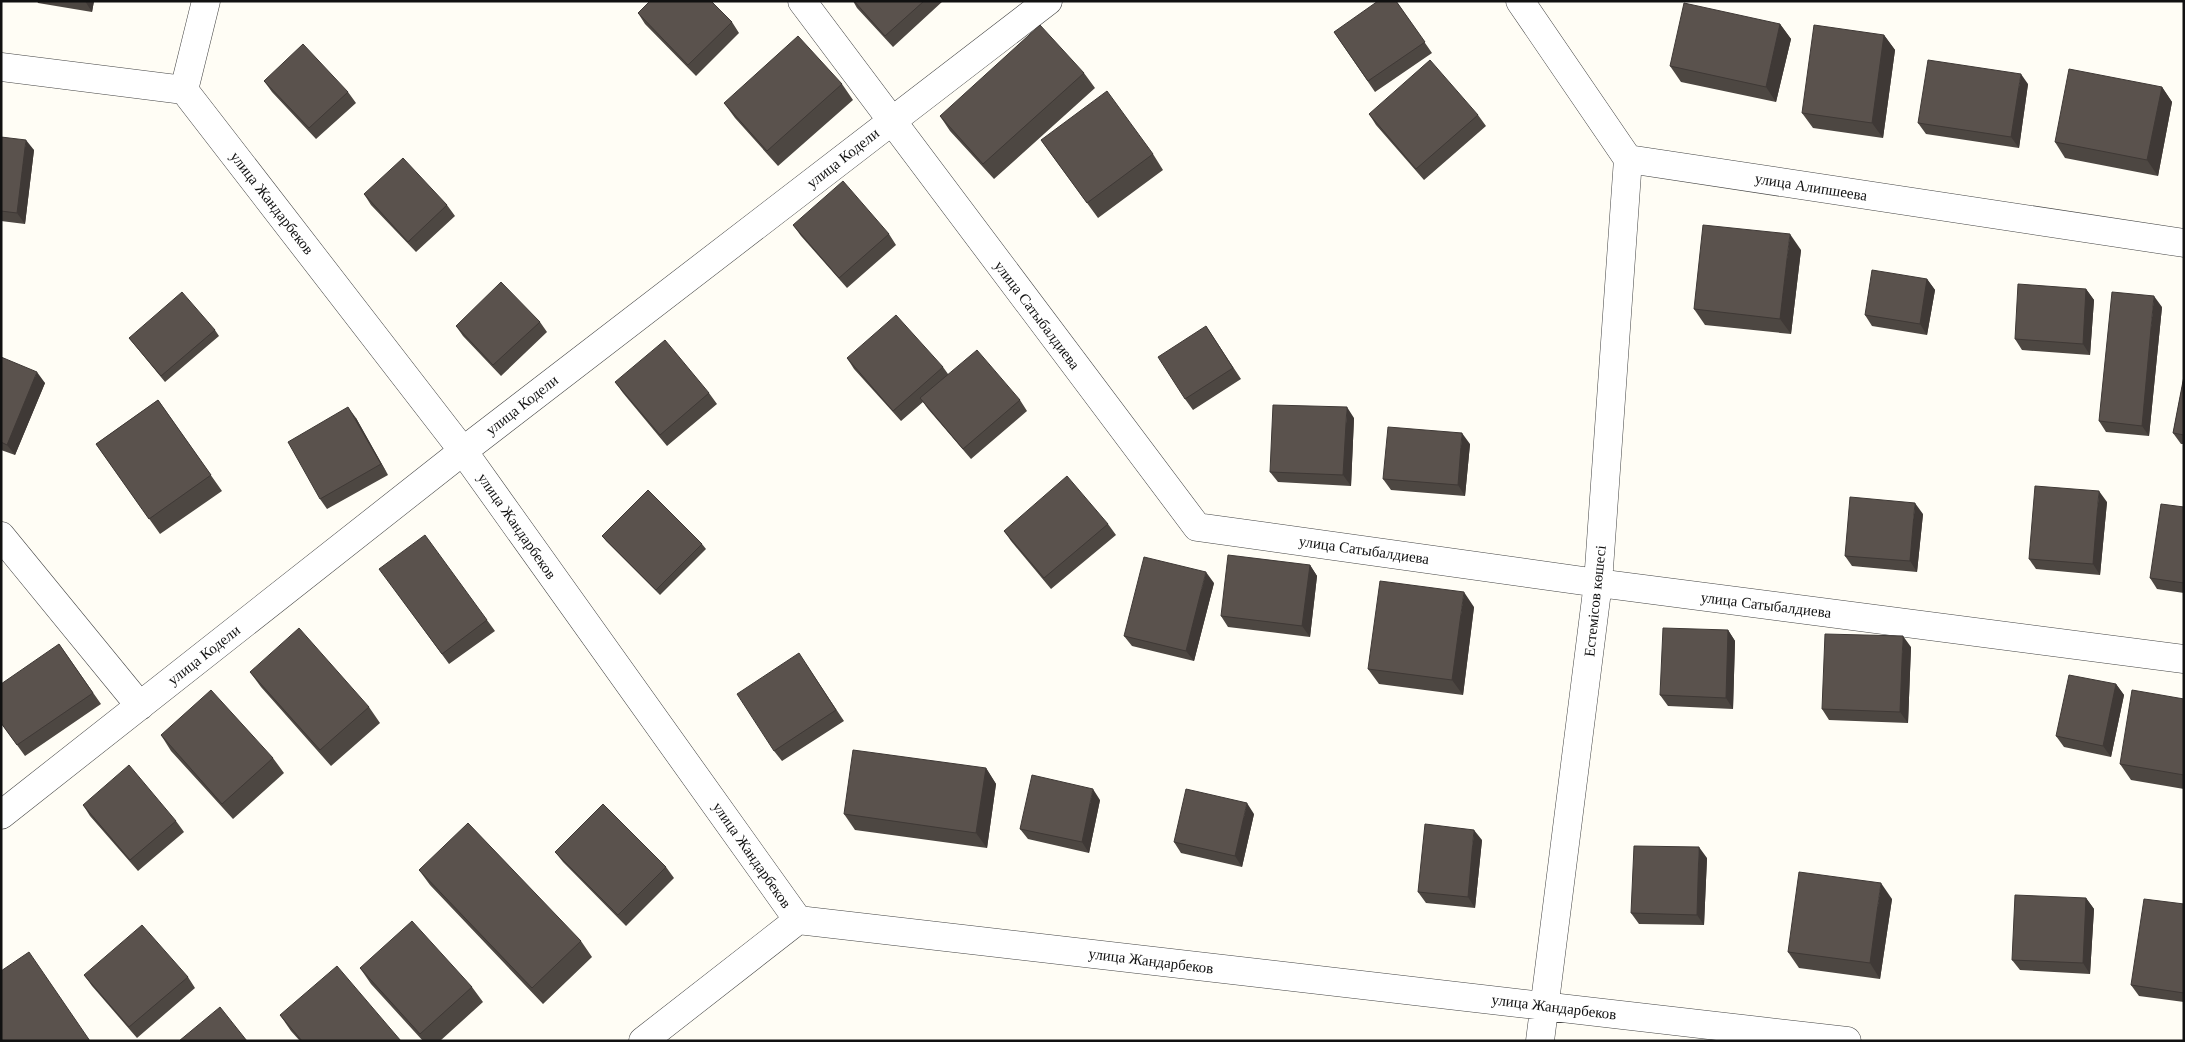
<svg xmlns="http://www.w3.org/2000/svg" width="2185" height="1042" font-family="'Times New Roman',serif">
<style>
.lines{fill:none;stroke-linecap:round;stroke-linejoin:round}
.minor-casing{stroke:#444;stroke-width:29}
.minor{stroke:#fff;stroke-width:28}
.wall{fill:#4d4742}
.shaded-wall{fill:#3f3936}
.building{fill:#5a524d;stroke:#3f3936}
.labels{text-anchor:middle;stroke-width:5;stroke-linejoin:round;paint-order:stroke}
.street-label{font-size:15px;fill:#111;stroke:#fff}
</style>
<rect width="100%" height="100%" fill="#fffdf5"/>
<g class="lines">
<defs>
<path id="minor" d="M 206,1 L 184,90 L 463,451 L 798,920 L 1847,1041
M 802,1 L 1197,527 L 1598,583 L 2184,659
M 1520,1 L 1628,159 L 2184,243
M 1,67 L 184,90
M 1,536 L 140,706
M 1,815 L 463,451 L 1048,1
M 643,1041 L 798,920
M 1540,1041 L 1598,583 L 1628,159"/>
</defs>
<use href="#minor" class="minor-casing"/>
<use href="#minor" class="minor"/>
</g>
<path class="wall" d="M 37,1 L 94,1 L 92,12 L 38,3 Z
M 853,1 L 943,1 L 893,47 L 857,8 Z
M 1396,1 L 1432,53 L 1375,92 L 1334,32 Z
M 638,13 L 732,22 L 739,33 L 696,76 L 645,24 Z
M 1780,24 L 1791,39 L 1776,102 L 1681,82 L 1670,66 Z
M 1884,35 L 1895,50 L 1883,138 L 1813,128 L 1802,113 Z
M 1084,73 L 1095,88 L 994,179 L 950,131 L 940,116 Z
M 264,81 L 348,92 L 356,103 L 316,139 L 272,92 Z
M 842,84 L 853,100 L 778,166 L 735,118 L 724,103 Z
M 2028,84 L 2019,148 L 1926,134 L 1918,123 Z
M 2162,87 L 2172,102 L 2158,176 L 2065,158 L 2055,142 Z
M 1369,114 L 1478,115 L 1486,126 L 1424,180 L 1376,125 Z
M 1,137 L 34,150 L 25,224 L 1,221 Z
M 1041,140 L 1153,154 L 1163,170 L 1098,218 Z
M 364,194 L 447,205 L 455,216 L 416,252 L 371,205 Z
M 793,225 L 889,234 L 896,245 L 847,288 L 801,236 Z
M 1801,250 L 1791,334 L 1705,325 L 1694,309 Z
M 1927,279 L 1935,290 L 1927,335 L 1872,326 L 1865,315 Z
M 2086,289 L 2094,300 L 2090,355 L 2022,350 L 2015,339 Z
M 2162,307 L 2149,436 L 2106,432 L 2099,421 Z
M 540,322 L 547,332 L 501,376 L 463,336 L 456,326 Z
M 1206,326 L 1241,379 L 1193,410 L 1185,399 Z
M 215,330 L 219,336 L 165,382 L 129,338 Z
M 1,357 L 45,383 L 15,455 L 1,450 Z
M 847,358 L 943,367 L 948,374 L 1020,400 L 1027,411 L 971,459 L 928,409 L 923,402 L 901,421 L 854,369 Z
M 2184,376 L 2184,444 L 2181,444 L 2173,433 Z
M 615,382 L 709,393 L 717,404 L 667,446 L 623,393 Z
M 158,400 L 222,491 L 160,534 L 96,444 Z
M 356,418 L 388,475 L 327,509 L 320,499 Z
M 1354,418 L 1351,486 L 1278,482 L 1270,472 Z
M 1470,444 L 1465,496 L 1391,490 L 1383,479 Z
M 2107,502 L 2100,575 L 2036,569 L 2029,559 Z
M 2184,507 L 2184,593 L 2157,589 L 2150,578 Z
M 1923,514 L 1917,572 L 1852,566 L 1845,556 Z
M 1108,524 L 1116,535 L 1051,589 L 1011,541 L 1004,531 Z
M 602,536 L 702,544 L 706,549 L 660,595 L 606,541 Z
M 1310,565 L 1317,576 L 1310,637 L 1228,627 L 1221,616 Z
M 387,579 L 487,620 L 495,631 L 449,664 Z
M 1214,583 L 1194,661 L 1132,646 L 1124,636 Z
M 1474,607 L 1463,695 L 1379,684 L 1368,669 Z
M 1728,630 L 1735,641 L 1733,709 L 1668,706 L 1660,695 Z
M 59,644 L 101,704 L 25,756 L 1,723 Z
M 1911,647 L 1908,723 L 1829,720 L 1822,709 Z
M 806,664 L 844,721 L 782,761 L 774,751 Z
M 250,672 L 369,707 L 380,723 L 331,766 L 261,687 Z
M 2116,684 L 2124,695 L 2111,757 L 2064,747 L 2056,736 Z
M 2184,699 L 2184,789 L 2131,780 L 2120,764 Z
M 161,735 L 273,758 L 284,773 L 233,819 L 171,751 Z
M 986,768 L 996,784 L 987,848 L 855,830 L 844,814 Z
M 1100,800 L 1089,853 L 1028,839 L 1020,829 Z
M 83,805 L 176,821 L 184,832 L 138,871 L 90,816 Z
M 1254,814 L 1242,867 L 1181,853 L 1174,842 Z
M 1482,840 L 1475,908 L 1426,903 L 1418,892 Z
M 555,852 L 666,867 L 674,878 L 626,926 L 563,862 Z
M 1707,858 L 1704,925 L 1639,924 L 1631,913 Z
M 419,870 L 581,941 L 592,957 L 543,1004 L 430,885 Z
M 2086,898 L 2094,909 L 2090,974 L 2020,970 L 2012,960 Z
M 1892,899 L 1880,979 L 1799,968 L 1788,952 Z
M 2184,904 L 2184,1002 L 2139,996 L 2131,985 Z
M 360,968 L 472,987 L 483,1002 L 440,1041 L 423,1041 L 371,984 Z
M 84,975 L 188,977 L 195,988 L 137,1038 L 92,986 Z
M 280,1015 L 401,1041 L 300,1041 L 291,1031 Z"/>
<path class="shaded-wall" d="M 85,1 L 94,1 L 92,12 Z
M 1780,24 L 1791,39 L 1776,102 L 1766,87 Z
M 1884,35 L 1895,50 L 1883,138 L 1872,123 Z
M 2021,74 L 2028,84 L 2019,148 L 2011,137 Z
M 2162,87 L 2172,102 L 2158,176 L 2147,160 Z
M 26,140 L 34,150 L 25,224 L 17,213 Z
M 1790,234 L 1801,250 L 1791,334 L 1780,319 Z
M 1927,279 L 1935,290 L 1927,335 L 1920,324 Z
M 2086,289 L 2094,300 L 2090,355 L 2083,344 Z
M 2154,296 L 2162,307 L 2149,436 L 2142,426 Z
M 37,372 L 45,383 L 15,455 L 7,445 Z
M 348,407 L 356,418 L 388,475 L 381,464 Z
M 1347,407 L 1354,418 L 1351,486 L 1343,475 Z
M 1462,433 L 1470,444 L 1465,496 L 1458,485 Z
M 2099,491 L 2107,502 L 2100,575 L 2093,564 Z
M 1915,503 L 1923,514 L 1917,572 L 1910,561 Z
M 1310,565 L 1317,576 L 1310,637 L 1302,626 Z
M 1206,572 L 1214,583 L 1194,661 L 1186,651 Z
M 1464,592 L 1474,607 L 1463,695 L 1452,680 Z
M 1728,630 L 1735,641 L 1733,709 L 1726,698 Z
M 1903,636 L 1911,647 L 1908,723 L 1900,712 Z
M 2116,684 L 2124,695 L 2111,757 L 2103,746 Z
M 986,768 L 996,784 L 987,848 L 976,833 Z
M 1093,789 L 1100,800 L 1089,853 L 1082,842 Z
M 1247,803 L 1254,814 L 1242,867 L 1235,856 Z
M 1474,830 L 1482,840 L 1475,908 L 1468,897 Z
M 1699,847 L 1707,858 L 1704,925 L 1697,915 Z
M 1881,883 L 1892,899 L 1880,979 L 1870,963 Z
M 2086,898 L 2094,909 L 2090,974 L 2083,963 Z"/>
<path class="building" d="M 650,1 L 711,1 L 732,22 L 688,65 L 638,13 Z
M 854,1 L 924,1 L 885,36 Z
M 1378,1 L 1396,1 L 1425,42 L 1368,81 L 1334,32 Z
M 1684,3 L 1780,24 L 1766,87 L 1670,66 Z
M 1040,25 L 1084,73 L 983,164 L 940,116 Z
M 1814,25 L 1884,35 L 1872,123 L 1802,113 Z
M 798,36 L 842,84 L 767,151 L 724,103 Z
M 303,44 L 348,92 L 309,128 L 264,81 Z
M 1430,60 L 1478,115 L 1416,169 L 1369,114 Z
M 1928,60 L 2021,74 L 2011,137 L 1918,123 Z
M 2069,69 L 2162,87 L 2147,160 L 2055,142 Z
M 1107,91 L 1153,154 L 1087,203 L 1041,140 Z
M 1,137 L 26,140 L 17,213 L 1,211 Z
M 403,158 L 447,205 L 408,242 L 364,194 Z
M 843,181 L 889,234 L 839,278 L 793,225 Z
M 1703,225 L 1790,234 L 1780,319 L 1694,309 Z
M 1872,270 L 1927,279 L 1920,324 L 1865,315 Z
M 501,282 L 540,322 L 493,365 L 456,326 Z
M 2018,284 L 2086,289 L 2083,344 L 2015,339 Z
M 182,292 L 215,330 L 161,376 L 129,338 Z
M 2112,292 L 2154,296 L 2142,426 L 2099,421 Z
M 896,315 L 943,367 L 893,411 L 847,358 Z
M 1206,326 L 1233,368 L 1185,399 L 1158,357 Z
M 665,340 L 709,393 L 660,435 L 615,382 Z
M 977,350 L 1020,400 L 963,449 L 920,398 Z
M 1,357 L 37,372 L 7,445 L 1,442 Z
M 2184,376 L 2184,435 L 2173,433 Z
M 158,400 L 211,475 L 149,519 L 96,444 Z
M 1273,405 L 1347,407 L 1343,475 L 1270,472 Z
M 348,407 L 381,464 L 320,499 L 288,442 Z
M 1388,427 L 1462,433 L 1458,485 L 1383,479 Z
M 1067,476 L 1108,524 L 1044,578 L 1004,531 Z
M 2035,486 L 2099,491 L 2093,564 L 2029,559 Z
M 648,490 L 702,544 L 656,590 L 602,536 Z
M 1850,497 L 1915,503 L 1910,561 L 1845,556 Z
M 2161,504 L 2184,507 L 2184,583 L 2150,578 Z
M 425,535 L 487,620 L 442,654 L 379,569 Z
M 1228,555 L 1310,565 L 1302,626 L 1221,616 Z
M 1144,557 L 1206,572 L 1186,651 L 1124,636 Z
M 1380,581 L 1464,592 L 1452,680 L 1368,669 Z
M 299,628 L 369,707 L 320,750 L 250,672 Z
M 1663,628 L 1728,630 L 1726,698 L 1660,695 Z
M 1825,634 L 1903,636 L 1900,712 L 1822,709 Z
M 59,644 L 93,693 L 17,745 L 1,723 L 1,684 Z
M 799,653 L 836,710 L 774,751 L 737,694 Z
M 2069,675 L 2116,684 L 2103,746 L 2056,736 Z
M 211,690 L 273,758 L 222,804 L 161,735 Z
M 2132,690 L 2184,699 L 2184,775 L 2120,764 Z
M 853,750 L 986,768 L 976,833 L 844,814 Z
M 129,765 L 176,821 L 130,860 L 83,805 Z
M 1032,775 L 1093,789 L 1082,842 L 1020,829 Z
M 1186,789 L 1247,803 L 1235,856 L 1174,842 Z
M 603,804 L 666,867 L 618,915 L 555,852 Z
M 468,823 L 581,941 L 532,988 L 419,870 Z
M 1425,824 L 1474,830 L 1468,897 L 1418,892 Z
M 1634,846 L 1699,847 L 1697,915 L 1631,913 Z
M 1799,872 L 1881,883 L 1870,963 L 1788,952 Z
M 2015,895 L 2086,898 L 2083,963 L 2012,960 Z
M 2144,899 L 2184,904 L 2184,993 L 2131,985 Z
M 412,921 L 472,987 L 420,1034 L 360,968 Z
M 142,925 L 188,977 L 129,1027 L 84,975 Z
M 29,952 L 90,1041 L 3,1041 L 1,1038 L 1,971 Z
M 337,966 L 401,1041 L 302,1041 L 280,1015 Z
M 220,1007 L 247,1041 L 179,1041 Z"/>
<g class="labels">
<g class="street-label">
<text transform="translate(843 158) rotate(-38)" y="5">улица Кодели</text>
<text transform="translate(1811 187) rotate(9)" y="5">улица Алипшеева</text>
<text transform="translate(272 203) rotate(52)" y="5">улица Жандарбеков</text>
<text transform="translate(1037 315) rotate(53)" y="5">улица Сатыбалдиева</text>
<text transform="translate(522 405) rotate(-38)" y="5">улица Кодели</text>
<text transform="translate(517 526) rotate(55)" y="5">улица Жандарбеков</text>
<text transform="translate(1364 550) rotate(8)" y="5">улица Сатыбалдиева</text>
<text transform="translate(1595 601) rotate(-84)" y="5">Естемісов көшесі</text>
<text transform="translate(1766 605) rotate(7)" y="5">улица Сатыбалдиева</text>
<text transform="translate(204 655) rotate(-38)" y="5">улица Кодели</text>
<text transform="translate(752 855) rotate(55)" y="5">улица Жандарбеков</text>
<text transform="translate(1151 961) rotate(7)" y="5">улица Жандарбеков</text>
<text transform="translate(1554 1007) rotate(7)" y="5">улица Жандарбеков</text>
</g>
</g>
<rect width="2185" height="1042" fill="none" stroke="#111111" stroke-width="5"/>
</svg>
